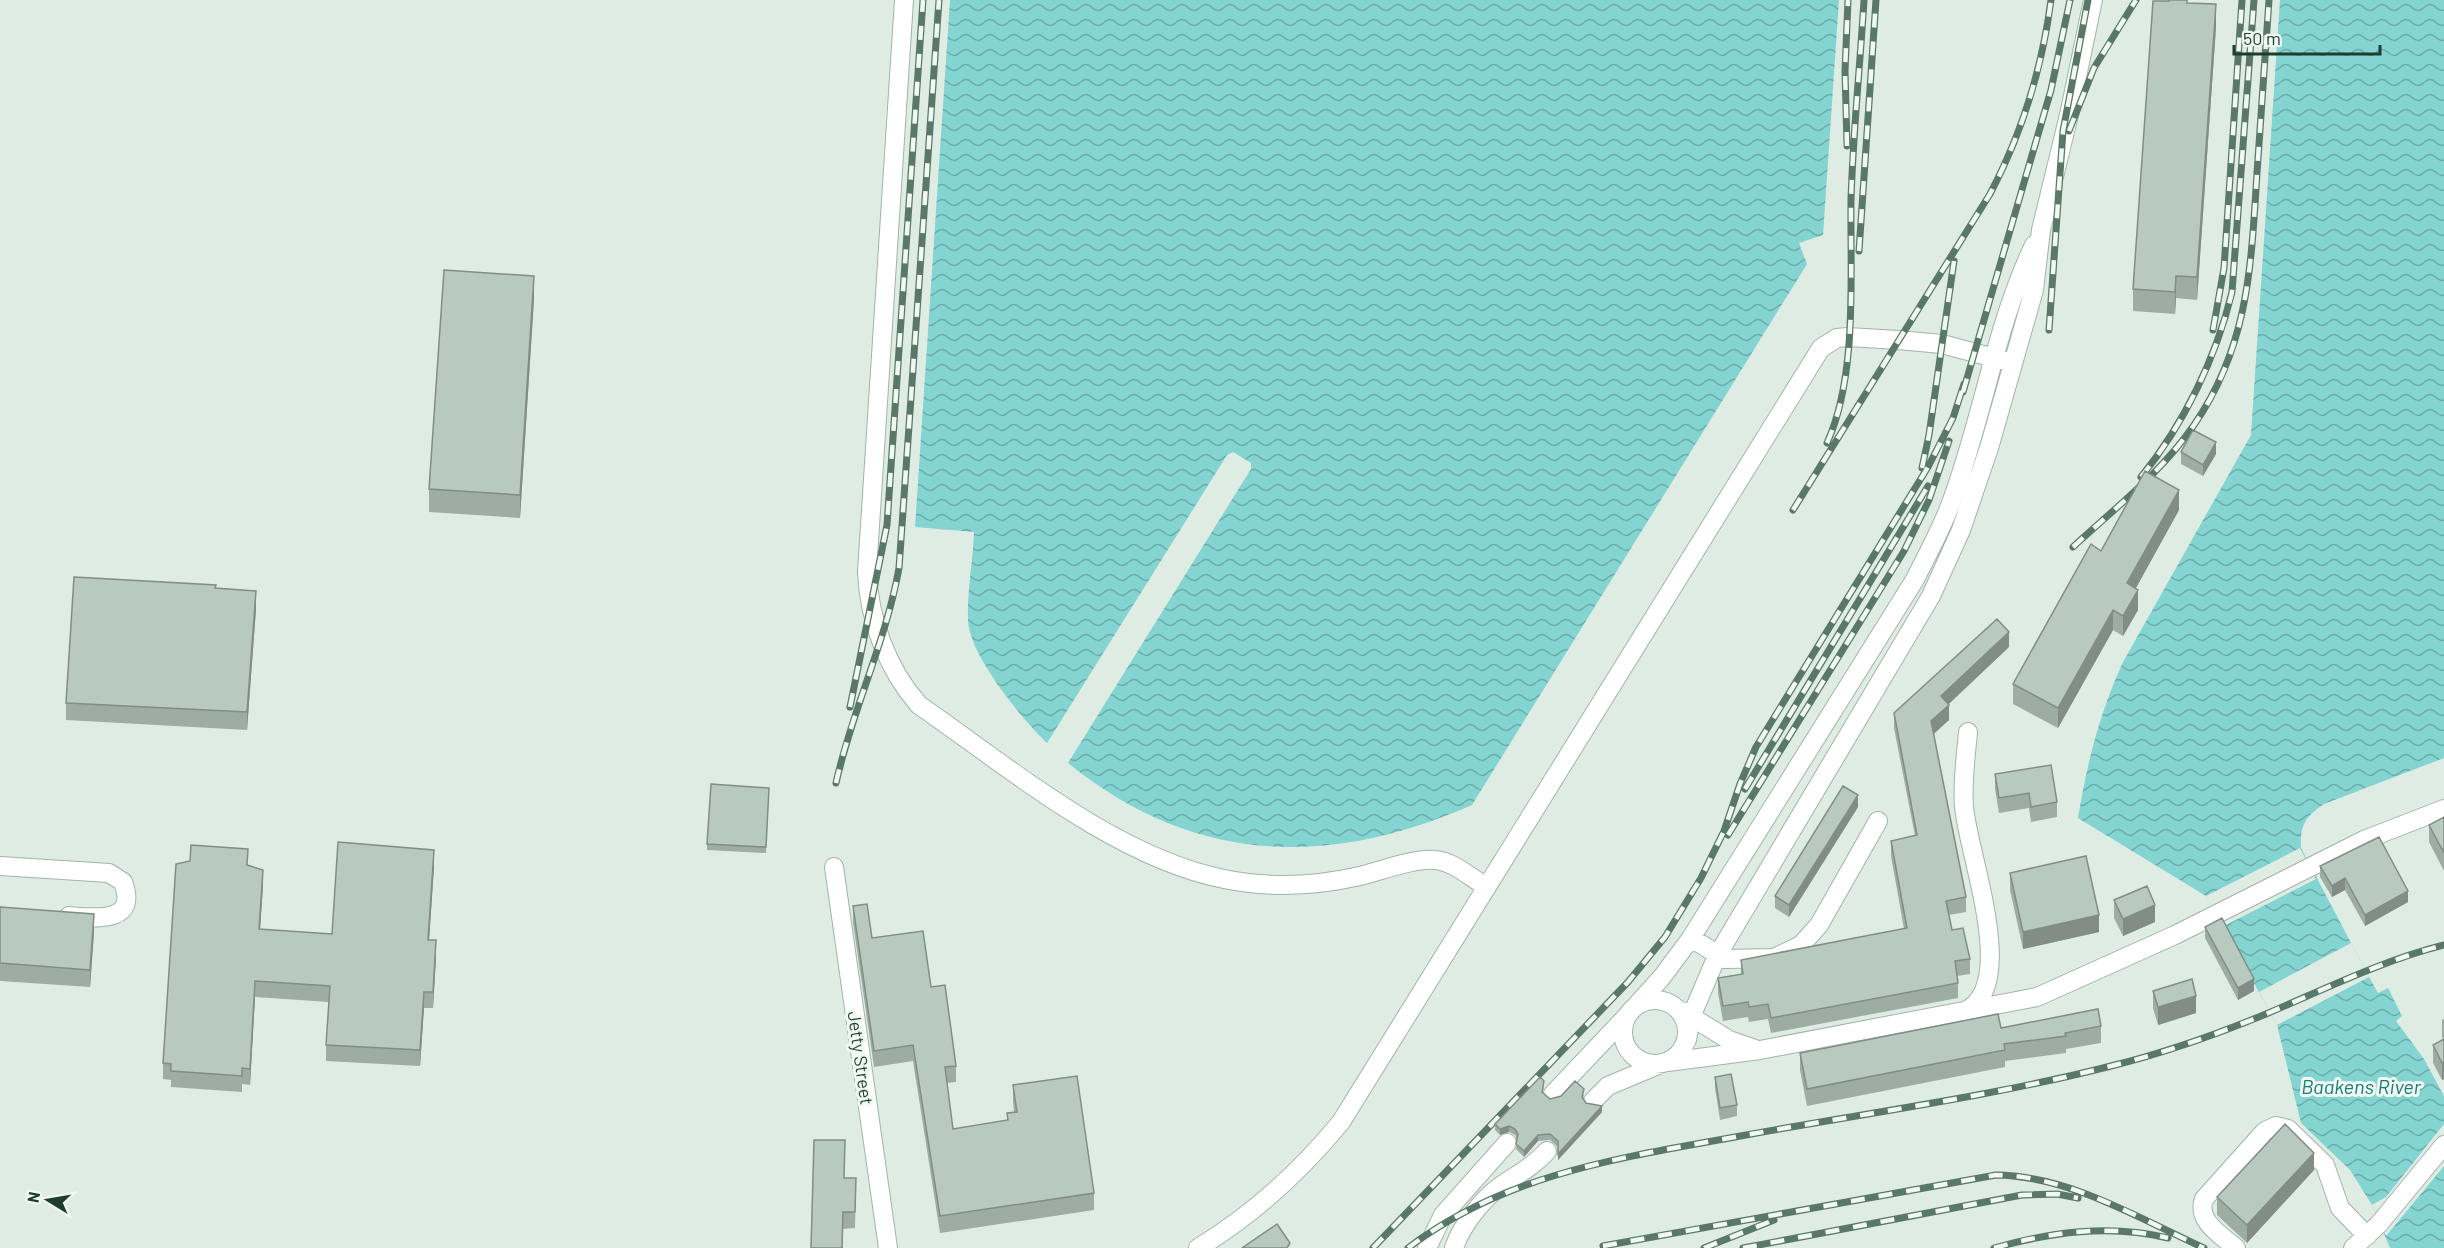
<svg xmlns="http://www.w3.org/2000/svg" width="2444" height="1248" font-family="Barlow,sans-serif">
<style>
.water{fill:url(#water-waves)}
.pier{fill:#dfece4}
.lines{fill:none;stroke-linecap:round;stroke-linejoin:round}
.minor-casing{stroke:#a2b4aa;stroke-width:20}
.minor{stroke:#fff;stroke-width:18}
.rail-casing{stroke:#5a786a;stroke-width:7}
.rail{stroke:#f0f8f2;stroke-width:4.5;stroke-dasharray:14;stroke-linecap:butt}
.wall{fill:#9eada4}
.shaded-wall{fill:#818d86}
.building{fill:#b8c9bf;stroke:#818d86;stroke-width:1.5}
.labels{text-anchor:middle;stroke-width:6;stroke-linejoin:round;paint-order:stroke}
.street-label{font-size:18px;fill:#1f3d2f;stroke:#f0f8f2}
.water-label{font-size:20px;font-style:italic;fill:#177b79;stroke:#f0f8f2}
</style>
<defs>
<pattern id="water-waves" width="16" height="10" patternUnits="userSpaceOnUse" patternTransform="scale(1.5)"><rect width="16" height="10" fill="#84d4d2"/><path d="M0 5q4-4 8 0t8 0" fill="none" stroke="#6badab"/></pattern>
</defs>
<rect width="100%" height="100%" fill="#dfece4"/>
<path class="water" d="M 950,0 L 1839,0 L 1823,235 L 1799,243 L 1807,264 L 1472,805 C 1328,868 1194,865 1068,763 L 1251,469 L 1251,463 L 1233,452 L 1227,455 L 1047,743 C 1022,719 969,655 968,620 C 967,591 973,561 974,532 L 915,527 Z
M 2280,0 L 2444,0 L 2444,758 L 2324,804 C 2305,817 2300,825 2301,848 L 2369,977 L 2378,993 L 2388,988 L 2402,1016 L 2396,1021 L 2424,1059 L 2444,1096 L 2444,1248 L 2390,1248 L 2372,1205 L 2350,1170 L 2301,1123 L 2277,1025 L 2206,896 L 2078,818 C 2087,763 2100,712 2123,662 L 2251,435 Z"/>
<path class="pier" d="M 2300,848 L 2316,879 L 2222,927 L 2206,896 Z
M 2351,943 L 2369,977 L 2277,1025 L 2259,992 Z
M 2444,1124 L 2444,1166 L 2386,1236 L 2372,1205 L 2386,1197 Z"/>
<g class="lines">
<defs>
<path id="minor" d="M 904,0 L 867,572 C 869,619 887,669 919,705 C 1010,768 1115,857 1224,879 C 1268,888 1316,886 1360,876 C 1381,871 1414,858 1435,860 C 1453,861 1471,878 1487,887
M 0,866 L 109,873 L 123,882 C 139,924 95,918 69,916
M 834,867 L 888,1248
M 1691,938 L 1725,959 L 1774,958 L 1801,945 L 1819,925 L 1878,821
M1623 1032a32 32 0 1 1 64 0a32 32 0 1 1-64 0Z
M 1634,1008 L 1662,977 L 1691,938 L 1914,581 C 1927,555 1941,530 1951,503 C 1983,418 1995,327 2034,245
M 1682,1011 L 1729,1040 L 1755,1049
M 1965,1011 C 2020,986 1967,852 1964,806 C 1962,781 1966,756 1968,732
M 1687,1040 L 1691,1017 L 1717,956 L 1931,596 L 1961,530 L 1989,448 L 2034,290 L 2041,230 L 2069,115 L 2093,0
M 1668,1062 L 1760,1050 L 2037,997 L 2175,935 L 2364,840 L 2444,809
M 1553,1094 L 1626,1017
M 1593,1101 L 1608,1086 L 1658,1065
M 1198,1248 C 1254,1214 1299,1173 1341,1122 L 1821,348 L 1837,338 L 1848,337 L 1898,340 L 1942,344 L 2013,363
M 1427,1248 L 1443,1215 L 1507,1143
M 1454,1248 C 1461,1226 1483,1198 1502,1185 C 1518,1174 1534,1166 1547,1151
M 2236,1248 C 2221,1235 2196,1221 2204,1199 L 2265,1131 L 2276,1126 L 2288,1129 L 2325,1165 L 2340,1208 L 2367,1236
M 2353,1248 L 2379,1224 L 2444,1145"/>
</defs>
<use href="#minor" class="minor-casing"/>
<use href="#minor" class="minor"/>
<defs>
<path id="rail" d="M 2069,131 L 2094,68 L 2136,0
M 1847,146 L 1845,71 L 1848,0
M 1859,251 L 1876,0
M 2049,330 L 2063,131 L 2088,0
M 2213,330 L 2224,268 L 2242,0
M 1963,392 L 2051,90 L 2070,0
M 1827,443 C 1858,375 1850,274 1851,200 C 1853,133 1860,67 1864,0
M 1922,468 L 1929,435 L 1954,261
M 2141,477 C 2184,424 2216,358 2232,292 L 2254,0
M 1793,510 L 1990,194 C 2022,133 2042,69 2051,0
M 2073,547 C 2115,508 2162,472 2194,425 C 2249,345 2251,266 2257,173 C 2261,115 2265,58 2269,0
M 850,707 L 887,525 L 923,0
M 836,783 C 852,710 886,642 899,568 L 939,0
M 1745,789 L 1928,486
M 1728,835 L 1904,551 L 1929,500 L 1949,441
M 1603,1246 L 1996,1175 C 2070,1176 2138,1218 2204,1248
M 1373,1248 L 1628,982 L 1665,937 L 1701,878 L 1724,831 L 1740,784 L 1756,747 L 1928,467 L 1953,418 L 1964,384
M 1408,1248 C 1506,1174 1618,1158 1735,1137 C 1859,1114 1990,1097 2111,1066 C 2164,1053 2215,1035 2266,1014 C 2325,989 2381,961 2444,945
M 1704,1248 L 1774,1220
M 1743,1248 L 2022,1195 L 2057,1194 L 2078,1198
M 1994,1248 C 2051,1232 2109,1224 2168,1238"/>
</defs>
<use href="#rail" class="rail-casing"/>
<use href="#rail" class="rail"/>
</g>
<path class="wall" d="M 2188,3 L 2216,27 L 2197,300 L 2176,298 L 2175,314 L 2133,311 L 2133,289 Z
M 534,299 L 520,518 L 429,512 L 429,489 Z
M 2181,452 L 2216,454 L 2203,476 L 2181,464 Z
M 2179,510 L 2136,588 L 2138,610 L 2123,636 L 2113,630 L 2058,728 L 2013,704 L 2013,684 L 2101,551 Z
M 216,588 L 256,609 L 247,730 L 66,720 L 66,703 Z
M 2009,647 L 1949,704 L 1949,720 L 1934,734 L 1966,897 L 1966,912 L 1949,915 L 1952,930 L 1970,959 L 1970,974 L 1957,976 L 1958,983 L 1958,998 L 1771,1033 L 1768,1019 L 1749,1022 L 1748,1017 L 1723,1021 L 1718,993 L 1718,978 L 1741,974 L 1741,960 L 1904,929 L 1891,856 L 1891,841 L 1915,836 L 1894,728 L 1894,713 Z
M 1995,774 L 2057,802 L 2057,817 L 2031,822 L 2029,808 L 1999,813 L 1995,789 Z
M 769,788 L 766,853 L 707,850 L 707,844 Z
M 1858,807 L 1789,917 L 1775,908 L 1775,896 Z
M 2444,817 L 2444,871 L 2429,842 L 2429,825 Z
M 248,865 L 263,886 L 260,929 L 332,934 L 434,867 L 429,940 L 436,957 L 433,1008 L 424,1008 L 420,1066 L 326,1061 L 326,1045 L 329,1002 L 255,997 L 250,1085 L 242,1084 L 242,1092 L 171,1087 L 171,1080 L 163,1079 L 163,1063 Z
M 2320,866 L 2408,902 L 2365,926 L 2345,890 L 2332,897 L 2320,877 Z
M 2010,873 L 2099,932 L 2023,949 L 2010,890 Z
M 2114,900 L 2155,922 L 2123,936 L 2114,918 Z
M 853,906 L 872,938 L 931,987 L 956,1066 L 956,1082 L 947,1083 L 953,1129 L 1007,1120 L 1007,1113 L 1014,1112 L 1013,1101 L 1013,1085 L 1094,1193 L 1094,1210 L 940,1233 L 913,1061 L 874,1067 L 853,923 Z
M 0,907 L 94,932 L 90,987 L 0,981 Z
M 2205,927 L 2254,991 L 2238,1000 L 2205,938 Z
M 2153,991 L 2196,1013 L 2158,1025 L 2153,1008 Z
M 2444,1019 L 2444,1079 L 2442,1080 L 2433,1063 L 2433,1045 L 2443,1039 L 2442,1037 L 2442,1020 Z
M 2101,1026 L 2101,1043 L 2066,1049 L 2066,1053 L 2005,1061 L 2005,1067 L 1807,1106 L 1800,1070 L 1800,1053 L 2001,1028 Z
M 1715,1077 L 1737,1105 L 1737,1116 L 1720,1120 L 1715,1088 Z
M 1544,1087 L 1543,1093 L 1550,1099 L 1584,1095 L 1583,1099 L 1586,1103 L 1602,1112 L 1558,1160 L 1558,1147 L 1550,1140 L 1538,1141 L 1524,1157 L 1516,1149 L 1517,1139 L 1515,1135 L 1509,1132 L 1500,1135 L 1495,1130 L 1495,1124 Z
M 2314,1170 L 2247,1243 L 2217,1215 L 2217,1197 Z
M 845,1178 L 856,1178 L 855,1228 L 843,1229 L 843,1248 L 811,1248 Z"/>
<path class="shaded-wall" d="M 2216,4 L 2216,27 L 2197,300 L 2197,277 Z
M 534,276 L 534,299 L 520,518 L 520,495 Z
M 2176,276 L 2176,298 L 2175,314 L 2175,292 Z
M 2216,442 L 2216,454 L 2203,476 L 2203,465 Z
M 2179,490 L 2179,510 L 2127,604 L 2127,583 Z
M 2138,590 L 2138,610 L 2123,636 L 2123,616 Z
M 256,591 L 256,609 L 247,730 L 247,712 Z
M 2113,610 L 2113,630 L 2058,728 L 2058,708 Z
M 2009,632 L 2009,647 L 1941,711 L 1941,696 Z
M 1949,705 L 1949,720 L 1931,736 L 1931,721 Z
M 1858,795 L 1858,807 L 1789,917 L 1789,905 Z
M 434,850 L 434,867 L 428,956 L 428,940 Z
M 263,870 L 263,886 L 259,945 L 259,929 Z
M 2345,878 L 2345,890 L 2332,897 L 2332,886 Z
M 2408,891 L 2408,902 L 2365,926 L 2365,915 Z
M 2155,905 L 2155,922 L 2123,936 L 2123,919 Z
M 94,914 L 94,932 L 90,987 L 90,970 Z
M 2099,915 L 2099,932 L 2023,949 L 2023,932 Z
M 436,940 L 436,957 L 433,1008 L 433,992 Z
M 2254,979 L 2254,991 L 2238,1000 L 2238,988 Z
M 255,981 L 255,997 L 250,1085 L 250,1069 Z
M 424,992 L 424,1008 L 420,1066 L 420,1050 Z
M 2196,996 L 2196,1013 L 2158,1025 L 2158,1007 Z
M 2444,1062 L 2444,1079 L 2442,1080 L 2442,1063 Z
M 1602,1106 L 1602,1112 L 1558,1160 L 1558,1154 Z
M 1509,1126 L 1509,1132 L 1500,1135 L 1500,1129 Z
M 1538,1135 L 1538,1141 L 1524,1157 L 1524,1151 Z
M 2314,1153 L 2314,1170 L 2247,1243 L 2247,1225 Z"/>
<path class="building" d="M 2169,0 L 2187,0 L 2187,3 L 2216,4 L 2197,277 L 2176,276 L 2175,292 L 2133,289 L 2153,1 L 2169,1 Z
M 444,270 L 534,276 L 520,495 L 429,489 Z
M 2193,430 L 2216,442 L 2203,465 L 2181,452 Z
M 2145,471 L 2179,490 L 2127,583 L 2138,590 L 2123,616 L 2113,610 L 2058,708 L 2013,684 L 2091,544 L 2101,551 Z
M 74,577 L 216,585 L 215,588 L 256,591 L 247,712 L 66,703 Z
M 1997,619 L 2009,632 L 1941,696 L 1949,705 L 1931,721 L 1966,897 L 1946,901 L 1952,930 L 1963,928 L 1970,959 L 1955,961 L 1958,983 L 1771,1018 L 1768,1004 L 1749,1007 L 1748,1002 L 1723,1006 L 1718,978 L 1743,974 L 1741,960 L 1907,928 L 1891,841 L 1917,835 L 1894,713 Z
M 2051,765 L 2057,802 L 2031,807 L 2029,793 L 1999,798 L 1995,774 Z
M 711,784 L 769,788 L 766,847 L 707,844 Z
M 1843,786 L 1858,795 L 1789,905 L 1775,896 Z
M 2444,817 L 2444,853 L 2429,825 Z
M 2379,837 L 2408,891 L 2365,915 L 2345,878 L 2332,886 L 2320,866 Z
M 338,842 L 434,850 L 428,940 L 436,940 L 433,992 L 424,992 L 420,1050 L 326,1045 L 330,986 L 255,981 L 250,1069 L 242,1068 L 242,1076 L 171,1071 L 171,1064 L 163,1063 L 176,864 L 190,861 L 191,845 L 248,849 L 247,865 L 263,870 L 259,929 L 332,934 Z
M 2086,856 L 2099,915 L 2023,932 L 2010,873 Z
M 2147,886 L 2155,905 L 2123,919 L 2114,900 Z
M 867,904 L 872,938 L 923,931 L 931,987 L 945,985 L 956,1066 L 945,1067 L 953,1129 L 1008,1120 L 1007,1113 L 1017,1112 L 1013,1085 L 1077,1076 L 1094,1193 L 940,1216 L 913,1045 L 874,1051 L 853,906 Z
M 0,907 L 94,914 L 90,970 L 0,963 Z
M 2222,918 L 2254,979 L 2238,988 L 2205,927 Z
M 2192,979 L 2196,996 L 2158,1007 L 2153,991 Z
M 2098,1009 L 2101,1026 L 2065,1033 L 2066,1036 L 2004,1044 L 2005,1050 L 1807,1089 L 1800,1053 L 1998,1014 L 2001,1028 Z
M 2444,1039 L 2444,1062 L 2442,1063 L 2433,1045 Z
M 1731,1074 L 1737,1105 L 1720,1108 L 1715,1077 Z
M 1540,1077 L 1544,1081 L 1542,1092 L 1550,1099 L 1561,1096 L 1575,1081 L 1584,1089 L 1582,1097 L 1586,1103 L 1602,1106 L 1558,1154 L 1558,1141 L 1550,1134 L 1538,1135 L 1524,1151 L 1516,1144 L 1518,1134 L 1515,1129 L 1509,1126 L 1500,1129 L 1495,1124 Z
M 2285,1124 L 2314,1153 L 2247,1225 L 2217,1197 Z
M 814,1140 L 845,1140 L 844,1178 L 856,1178 L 855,1212 L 843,1212 L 842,1248 L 811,1248 Z
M 1277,1224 L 1290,1243 L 1287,1248 L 1242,1248 Z"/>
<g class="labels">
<g class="street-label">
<text transform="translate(860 1058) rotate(82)" y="6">Jetty Street</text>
</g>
<g class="water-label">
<text x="2361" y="1094">Baakens River</text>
</g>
</g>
<g transform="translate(48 1200) rotate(281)" stroke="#f0f8f2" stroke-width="4.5" paint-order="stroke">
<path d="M0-4.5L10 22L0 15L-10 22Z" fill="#1f3d2f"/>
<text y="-9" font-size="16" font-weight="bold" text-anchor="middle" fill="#1f3d2f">N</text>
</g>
<path d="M2234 45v9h146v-9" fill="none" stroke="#1f3d2f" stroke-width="3"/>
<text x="2243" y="45" font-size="18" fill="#1f3d2f" stroke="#f0f8f2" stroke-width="4.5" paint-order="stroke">50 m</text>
</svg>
